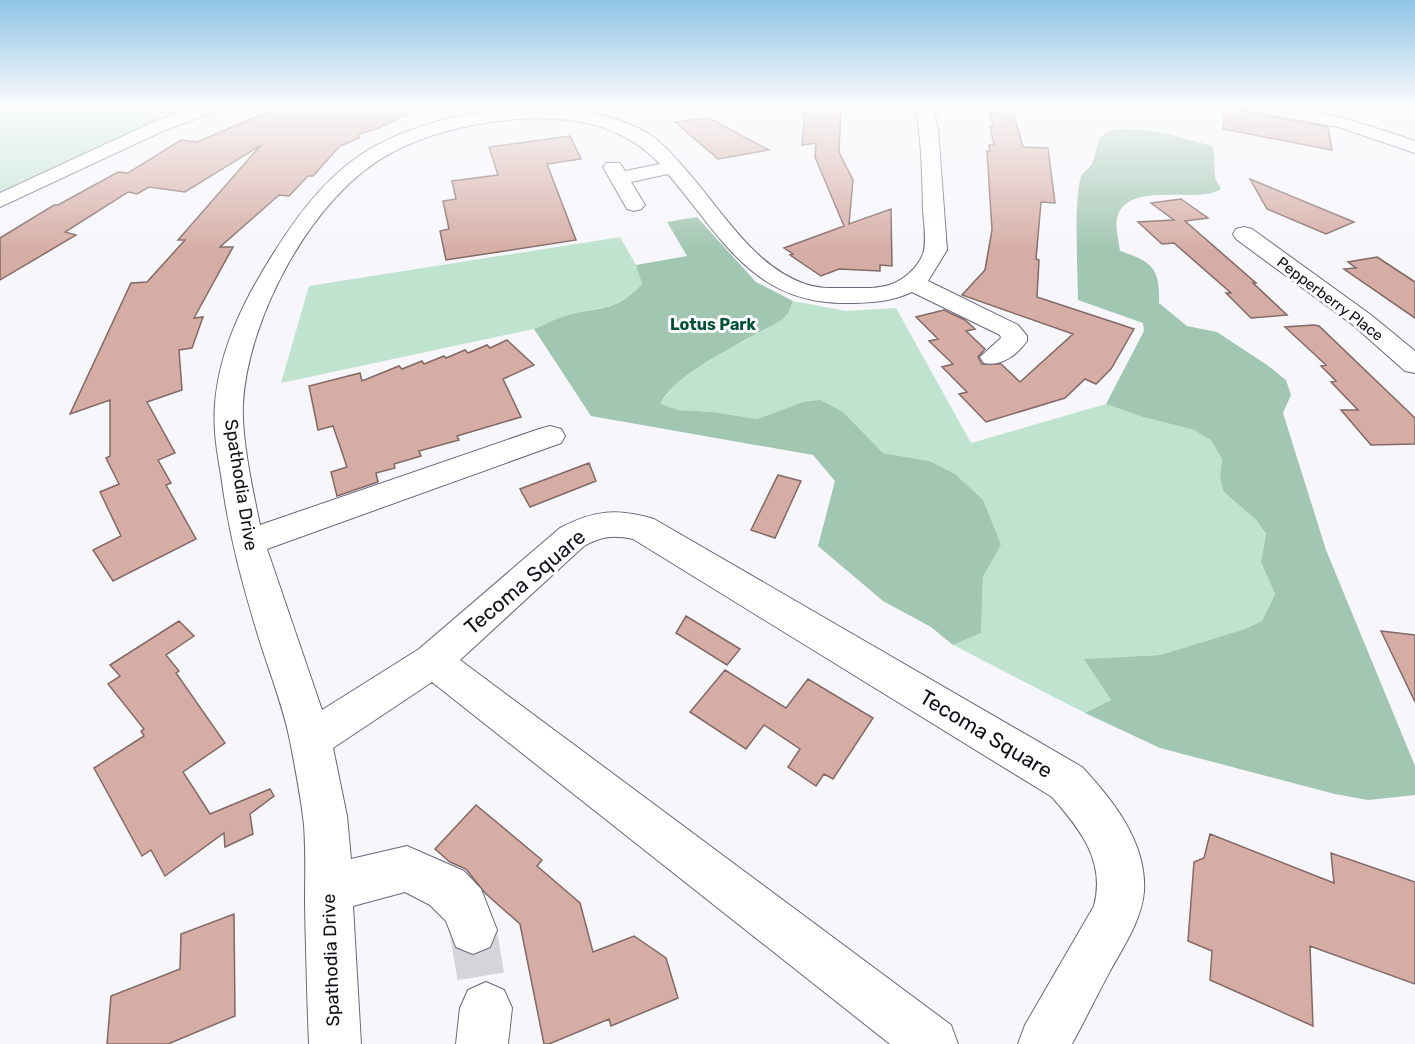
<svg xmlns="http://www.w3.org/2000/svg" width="1415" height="1044" font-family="Rubik,sans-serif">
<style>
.green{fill:#bfe3cf}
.forest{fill:#a1c6b1}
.building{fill:#d6ada5;stroke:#826965;stroke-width:1.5}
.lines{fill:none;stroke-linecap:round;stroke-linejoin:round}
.minor-tunnel{stroke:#d5d4d9;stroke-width:47;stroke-dasharray:47 23;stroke-linecap:butt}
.minor-casing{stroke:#6b677c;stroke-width:2}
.minor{fill:#fff;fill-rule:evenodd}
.labels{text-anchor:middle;stroke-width:6;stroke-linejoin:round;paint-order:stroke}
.far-street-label{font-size:15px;fill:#131119;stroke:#fff}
.far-neighbourhood-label{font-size:16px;font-weight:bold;fill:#025038;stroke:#fff}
.street-label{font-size:18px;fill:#131119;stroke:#fff}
.near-street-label{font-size:21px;fill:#131119;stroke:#fff}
</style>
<rect width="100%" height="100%" fill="#f7f6fb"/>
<path class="green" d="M 0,105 L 200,105 L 39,175 L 0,194 Z
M 620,237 L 636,265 L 642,284 C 612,315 600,304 565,316 C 554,319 544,325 534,329 L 281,383 L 309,286 Z
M 793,301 L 846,311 L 896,308 L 971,443 L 1106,404 L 1143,417 L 1194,430 L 1212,440 L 1222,459 L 1220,478 L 1223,491 L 1256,520 L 1266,535 L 1261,562 L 1275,594 L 1262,621 L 1245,629 L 1160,655 L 1085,659 L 1111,700 L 1085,713 L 953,645 L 981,633 L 983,577 L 1001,545 L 929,461 L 883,453 L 843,412 L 803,402 L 757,419 L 713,412 L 678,410 L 661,404 C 672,375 753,337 782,320 L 789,312 Z"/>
<path class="forest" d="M 1124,129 C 1155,129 1182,138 1212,146 L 1214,150 L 1215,178 L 1221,189 C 1198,205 1127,179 1117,218 C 1115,227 1119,242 1120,251 C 1152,262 1160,267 1159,303 L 1187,326 L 1217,332 L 1267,365 L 1286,380 L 1291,395 L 1283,413 L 1326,550 L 1415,766 L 1415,795 L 1368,800 L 1335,794 L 1160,748 L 1085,713 L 1111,700 L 1084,659 L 1160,655 L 1245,629 L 1262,621 L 1275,594 L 1261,562 L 1266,534 L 1256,520 L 1223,491 L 1220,478 L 1222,459 L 1211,440 L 1194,430 L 1143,417 L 1106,404 L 1144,331 L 1143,323 L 1078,300 C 1078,278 1073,191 1082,175 C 1085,170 1092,167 1093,161 C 1101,138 1095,132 1124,129 Z
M 697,217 L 756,282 L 793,301 L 789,312 L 782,320 C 754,336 670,376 661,404 L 678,410 L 713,412 L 757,419 L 803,402 L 820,400 L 843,412 L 883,453 L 929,461 L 955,474 L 983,500 L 1001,545 L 983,577 L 981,633 L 953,645 L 931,627 L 883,601 L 818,546 L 835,481 L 813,455 L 591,416 L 534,329 C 544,325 554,319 565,316 C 599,305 613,315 642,284 L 636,265 L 687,256 L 667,222 Z"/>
<path class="building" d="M 284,105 L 426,105 L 374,130 L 358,134 L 359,138 L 340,146 L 313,176 L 308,176 L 289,196 L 279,195 L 220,247 L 233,247 L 194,318 L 203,317 L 192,348 L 179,350 L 182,390 L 147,402 L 175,453 L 158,460 L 171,483 L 166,485 L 196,539 L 113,581 L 93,550 L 121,536 L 100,492 L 119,484 L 106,458 L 110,456 L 110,400 L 70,414 L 131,283 L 147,282 L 185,240 L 178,240 L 261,145 L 185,192 L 149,187 L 137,194 L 128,192 L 65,232 L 76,235 L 0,280 L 0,238 L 54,205 L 58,205 L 118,172 L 128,173 L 181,140 L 197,142 Z
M 820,105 L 841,106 L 839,152 L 853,180 L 849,224 L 891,209 L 892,266 L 880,265 L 880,271 L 839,269 L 821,276 L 790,255 L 793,254 L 784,248 L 844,226 L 815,157 L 816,143 L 802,145 L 805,108 Z
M 996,105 L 1011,105 L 1023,147 L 1048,148 L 1055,203 L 1041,202 L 1036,259 L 1039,260 L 1037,297 L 1134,329 L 1111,369 L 1096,384 L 1085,379 L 1065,398 L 986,422 L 959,394 L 967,392 L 942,367 L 953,364 L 929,341 L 938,339 L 916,317 L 944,310 L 965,320 L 975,329 L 966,331 L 985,349 L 978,357 L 982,364 L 1001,364 L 1020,382 L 1073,334 L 962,295 L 985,270 L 992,230 L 987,151 L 990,151 L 989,145 L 994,145 L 990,127 L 993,128 L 990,113 L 995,113 Z
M 1225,105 L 1236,105 L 1246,112 L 1328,127 L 1332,150 L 1223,129 Z
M 709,118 L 769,150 L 718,159 L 675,122 Z
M 570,136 L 581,159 L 547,164 L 576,240 L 446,260 L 440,231 L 449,229 L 443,201 L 456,199 L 452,181 L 498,175 L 489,147 Z
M 1250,179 L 1354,222 L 1326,234 L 1267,209 Z
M 1181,199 L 1208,218 L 1185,221 L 1256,283 L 1253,283 L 1287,315 L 1251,318 L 1226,293 L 1231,293 L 1174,243 L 1162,244 L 1138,222 L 1174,220 L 1151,203 Z
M 1377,257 L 1415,282 L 1415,318 L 1344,269 L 1356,268 L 1348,262 Z
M 1314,325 L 1319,326 L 1415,418 L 1415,444 L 1371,445 L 1341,410 L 1358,410 L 1331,382 L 1336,381 L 1321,366 L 1326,365 L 1285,327 Z
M 507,340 L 534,365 L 503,379 L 521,417 L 457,436 L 459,440 L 419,451 L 421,456 L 394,464 L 395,468 L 376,473 L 378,482 L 337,496 L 331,472 L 347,467 L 333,426 L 318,430 L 309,386 L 360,373 L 362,381 L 399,366 L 402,369 L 422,361 L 424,364 L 444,356 L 446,358 L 465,350 L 468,353 L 487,345 L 490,348 Z
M 589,463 L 596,481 L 530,507 L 520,489 Z
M 778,475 L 801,481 L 775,538 L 751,530 Z
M 686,616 L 740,649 L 727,665 L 676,633 Z
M 179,621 L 194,636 L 166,655 L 179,671 L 176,673 L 225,743 L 183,772 L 210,814 L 270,789 L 274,796 L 250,814 L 253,834 L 225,847 L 224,833 L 165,876 L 151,850 L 142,856 L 94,768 L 144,736 L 141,731 L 144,729 L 108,684 L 120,676 L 110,665 Z
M 1381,631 L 1415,635 L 1415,702 Z
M 725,670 L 786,708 L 808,679 L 873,718 L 833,779 L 824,774 L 816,786 L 788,767 L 800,749 L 764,725 L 746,749 L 690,712 Z
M 476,805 L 542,860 L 537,866 L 580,903 L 593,952 L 634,936 L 666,958 L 678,998 L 611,1026 L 609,1019 L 549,1044 L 544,1044 L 520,924 L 485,893 L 466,869 L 450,862 L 435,849 Z
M 1210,834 L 1334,883 L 1331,853 L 1415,882 L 1415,984 L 1310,946 L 1313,1026 L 1210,980 L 1212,951 L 1188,941 L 1194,862 L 1204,858 Z
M 234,914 L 235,1016 L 168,1044 L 107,1044 L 111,996 L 180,969 L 181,934 Z"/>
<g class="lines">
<path class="minor-tunnel" d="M 473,930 L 486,1008"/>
<defs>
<path id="minor" d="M 200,105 L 225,105 L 223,109 L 163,131 L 0,207 L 0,193 L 151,123 Z
M 915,105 L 933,105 L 938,129 L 947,250 L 928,281 L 1018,325 L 1027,336 L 1027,341 C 1017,355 1001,367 984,363 L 980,357 L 1001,338 L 1000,335 L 912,292 C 891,302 868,303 845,303 C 752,303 721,236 668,174 L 631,182 L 645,205 L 641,209 L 634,211 L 627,209 L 603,167 L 606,163 L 620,163 L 625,171 L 660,164 C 623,124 570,115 518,119 C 474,123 430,132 391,153 C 313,194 248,317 243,403 C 241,437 253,491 260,525 L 539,429 L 550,426 L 561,429 L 565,436 L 561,443 L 267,549 L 322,710 L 419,649 L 560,528 C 594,510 617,508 654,519 L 1082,767 C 1113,800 1147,843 1144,891 C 1142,919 1124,946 1110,971 C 1097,995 1085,1020 1072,1044 L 1018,1044 L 1025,1025 L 1094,906 C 1106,861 1080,829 1052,797 L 633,539 C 613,535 602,536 584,546 L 460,660 L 951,1025 L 958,1044 L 890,1044 L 432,682 L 333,748 L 347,816 L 351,859 L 407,846 L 464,871 L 481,889 L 497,930 L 490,947 L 473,954 L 456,947 L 446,921 L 430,905 L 405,892 L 353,906 L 361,1044 L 309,1044 C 307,997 306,950 305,904 C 305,877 306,851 304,825 C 301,798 296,772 291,746 C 285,712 272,679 261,645 C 243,587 229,536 221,475 C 217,452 213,429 215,405 C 219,349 245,298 275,251 C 301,210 332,169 377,145 C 449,107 565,92 640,129 C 659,138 673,155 686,170 C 721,209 753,266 805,284 C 819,289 834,288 849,288 C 863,288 879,289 892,284 C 905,279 918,267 923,254 C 927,241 924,224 923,210 C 922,175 922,140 915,105 Z
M 1238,105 C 1305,105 1352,119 1415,141 L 1415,153 L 1338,127 L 1246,110 Z
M 1244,227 L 1252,229 L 1371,315 L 1415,351 L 1415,373 L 1405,371 L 1353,325 L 1236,239 L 1233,234 L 1236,229 Z
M 486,982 L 504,990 L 512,1008 L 508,1044 L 456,1044 L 460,1008 L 468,990 Z"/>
</defs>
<use href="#minor" class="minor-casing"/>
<use href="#minor" class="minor"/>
</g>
<linearGradient id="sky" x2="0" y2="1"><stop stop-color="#90c4e5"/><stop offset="0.42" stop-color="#fbfbfd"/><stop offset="1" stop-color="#fbfbfd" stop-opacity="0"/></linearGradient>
<rect width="1415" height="252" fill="url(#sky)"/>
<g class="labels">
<g class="far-street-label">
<text transform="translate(1330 299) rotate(37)" y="5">Pepperberry Place</text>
</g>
<g class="far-neighbourhood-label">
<text x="713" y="330">Lotus Park</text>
</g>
<g class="street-label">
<text transform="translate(241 485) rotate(81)" y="6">Spathodia Drive</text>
<text transform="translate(331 960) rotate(-92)" y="6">Spathodia Drive</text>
</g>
<g class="near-street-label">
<text transform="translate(525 582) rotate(-40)" y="7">Tecoma Square</text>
<text transform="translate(986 734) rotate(31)" y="7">Tecoma Square</text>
</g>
</g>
</svg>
